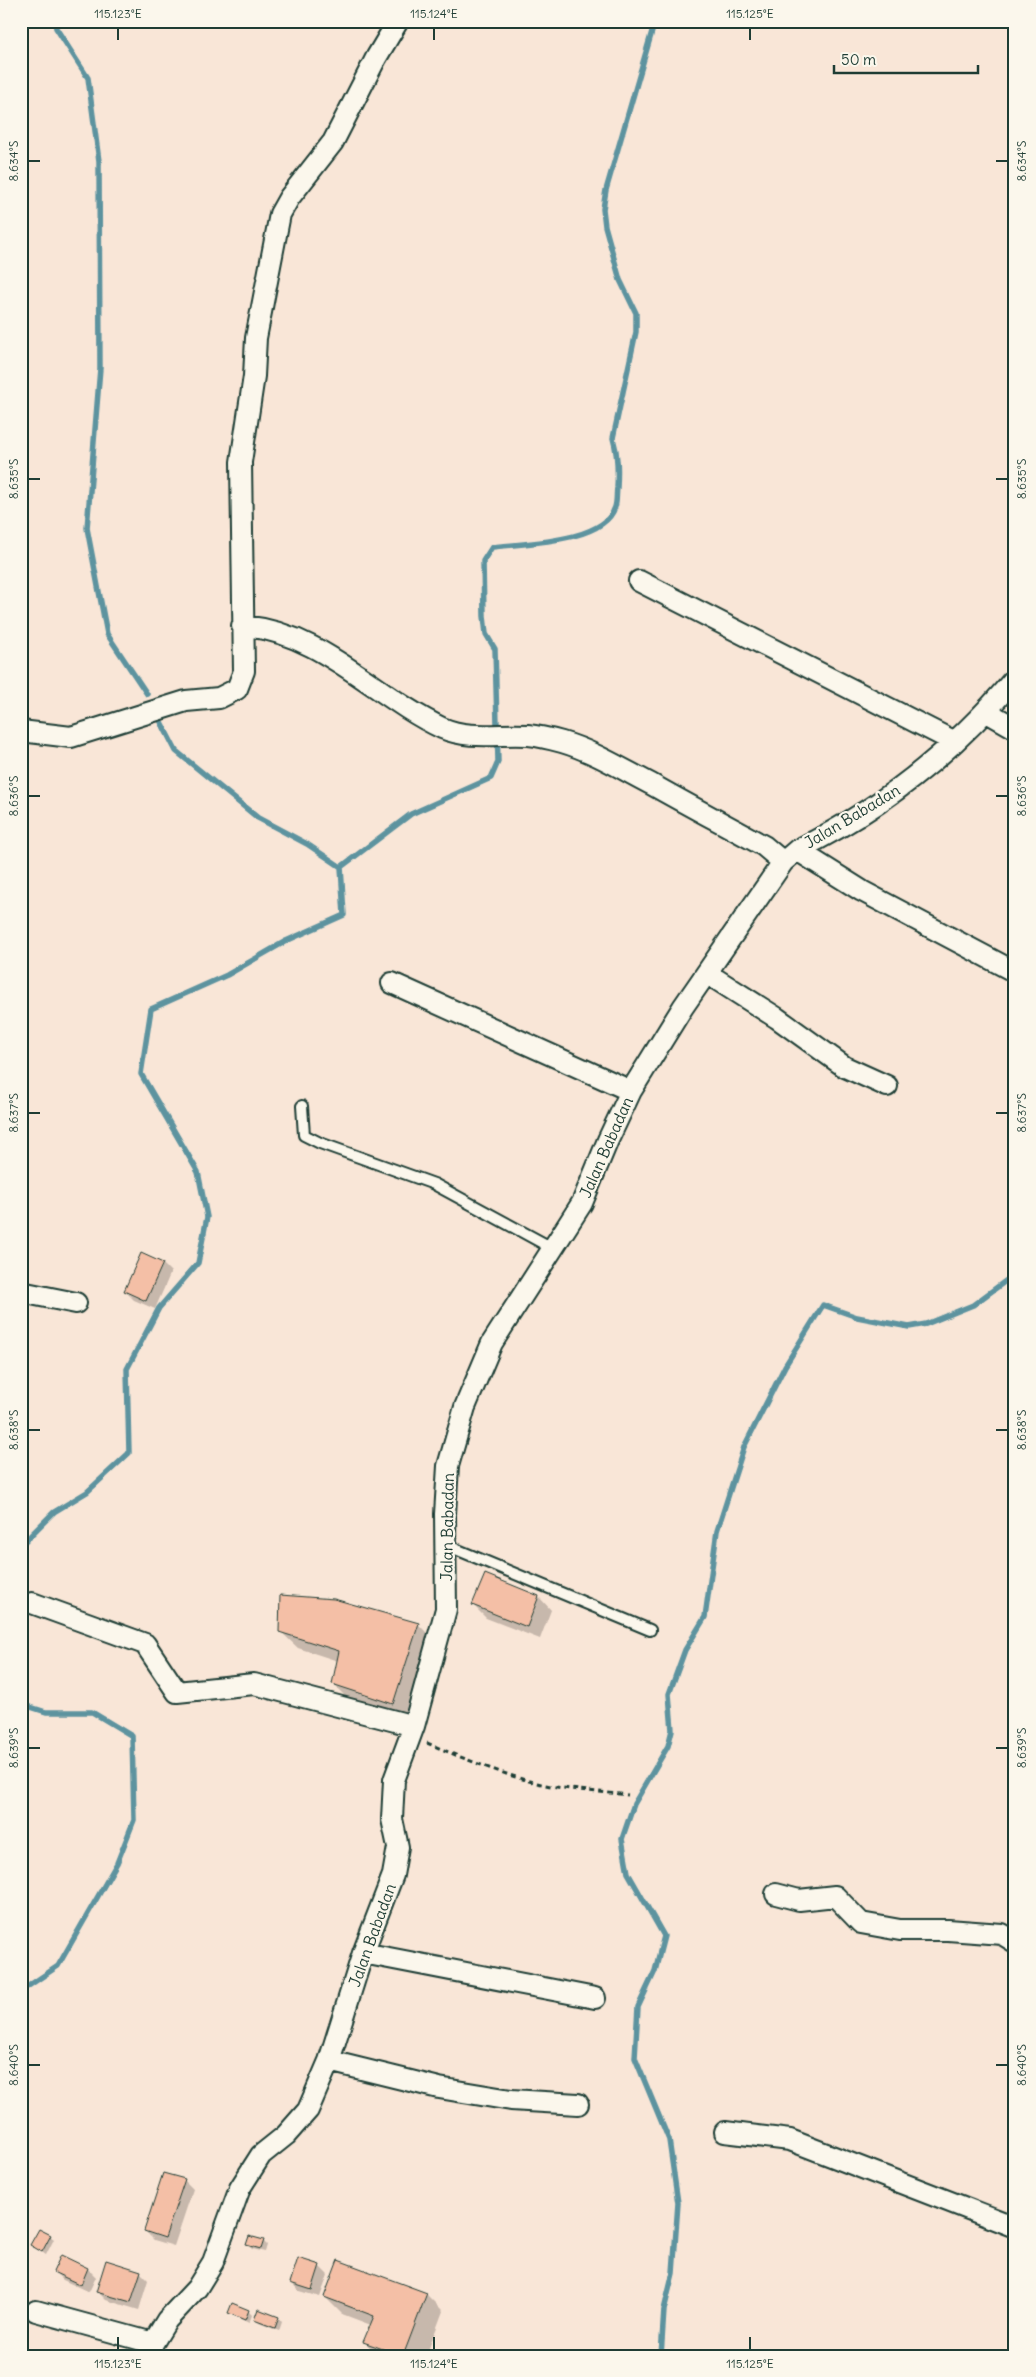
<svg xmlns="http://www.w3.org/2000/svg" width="1036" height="2377" font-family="Delius,sans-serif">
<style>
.shadow{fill:#0003}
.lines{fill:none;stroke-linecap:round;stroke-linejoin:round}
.stream{stroke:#5d939f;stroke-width:5.5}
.building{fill:#f4bfa6;stroke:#1f3d34}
.service-casing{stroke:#1f3d34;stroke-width:14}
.minor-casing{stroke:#1f3d34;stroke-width:24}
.path{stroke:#1f3d34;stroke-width:3;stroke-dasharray:5 4;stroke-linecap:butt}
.service{stroke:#fbf7ec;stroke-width:10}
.minor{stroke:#fbf7ec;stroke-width:20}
.ticks{fill:none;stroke:#1f3d34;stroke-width:2}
.labels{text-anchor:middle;stroke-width:4.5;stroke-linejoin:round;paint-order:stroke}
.street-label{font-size:16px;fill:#1f3d34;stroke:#fbf7ec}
.neatline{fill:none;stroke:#1f3d34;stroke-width:2}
.ticks-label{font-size:12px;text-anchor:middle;fill:#1f3d34}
</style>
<rect width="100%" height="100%" fill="#f9e6d7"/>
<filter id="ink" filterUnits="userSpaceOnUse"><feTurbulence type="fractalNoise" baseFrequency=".02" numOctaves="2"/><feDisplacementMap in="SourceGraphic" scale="10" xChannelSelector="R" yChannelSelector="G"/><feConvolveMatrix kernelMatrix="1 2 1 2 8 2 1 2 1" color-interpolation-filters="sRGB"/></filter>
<g filter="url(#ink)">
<path class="shadow" d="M 163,1264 L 171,1272 L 155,1309 L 134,1300 L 125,1291 Z
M 539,1597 L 551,1610 L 540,1639 L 486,1618 L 473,1605 Z
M 418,1624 L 435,1641 L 410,1720 L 350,1701 L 333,1684 L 338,1661 L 298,1648 L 280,1631 Z
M 184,2180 L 193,2189 L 174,2246 L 154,2240 L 145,2231 Z
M 50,2236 L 54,2239 L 46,2255 L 32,2245 Z
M 263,2241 L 267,2245 L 265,2252 L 252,2249 L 248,2245 Z
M 319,2266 L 328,2275 L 320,2297 L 299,2291 L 291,2282 Z
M 88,2269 L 96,2277 L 89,2292 L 63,2280 L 54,2272 Z
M 140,2272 L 148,2280 L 139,2310 L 106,2300 L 98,2292 Z
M 426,2294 L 443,2311 L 426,2356 L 378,2356 L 365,2342 L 371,2325 L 342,2314 L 325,2297 Z
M 248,2311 L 252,2315 L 249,2323 L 234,2316 L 230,2313 Z
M 278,2318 L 282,2322 L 279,2331 L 259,2323 L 255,2319 Z"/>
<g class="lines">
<path class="stream" d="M 55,21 L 56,28 L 88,78 L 99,161 L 100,368 L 87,528 L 107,634 L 147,694
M 341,867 L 411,814 L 491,778 L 498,762 L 495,649 L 486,634 L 484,616 L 483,561 L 492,547 C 523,543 604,543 615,507 C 617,501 616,494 617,488 C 618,470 618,455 613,438 L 636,332 L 636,313 L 620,280 L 605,226 L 603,209 L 606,190 L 655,21
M 21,1545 L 54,1512 L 87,1492 L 129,1453 L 127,1369 L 159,1308 L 198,1263 L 207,1217 L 198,1172 L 141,1074 L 151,1009 L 227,975 L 286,941 L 344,915 L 341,867 L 307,844 L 258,818 L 176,751 L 159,718
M 21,1704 L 46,1712 L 92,1712 L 132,1736 L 134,1820 L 117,1863 L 58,1966 L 21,1991
M 661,2356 L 664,2310 L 673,2273 L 678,2203 L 669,2140 L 635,2058 L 638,2007 L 655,1971 L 664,1936 L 628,1873 L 622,1839 L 634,1804 L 668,1746 L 672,1730 L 669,1694 L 685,1650 L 705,1617 L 717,1531 L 744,1447 L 785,1366 L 823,1305 L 857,1317 L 909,1327 L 926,1324 L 973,1305 L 1015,1274"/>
</g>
<path class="building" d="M 141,1253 L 163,1263 L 146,1301 L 124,1291 Z
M 485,1574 L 539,1596 L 527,1627 L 472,1605 Z
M 280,1595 L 334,1599 L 419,1623 L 393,1704 L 332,1684 L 339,1651 L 279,1632 Z
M 163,2173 L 185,2179 L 165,2238 L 144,2231 Z
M 39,2229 L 51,2235 L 42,2252 L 30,2245 Z
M 249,2236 L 264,2240 L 261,2249 L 246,2245 Z
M 61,2255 L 88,2268 L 81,2285 L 53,2272 Z
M 298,2258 L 320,2265 L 312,2290 L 290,2283 Z
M 106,2260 L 141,2271 L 131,2302 L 96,2292 Z
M 338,2260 L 427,2293 L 403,2356 L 363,2342 L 374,2316 L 324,2297 Z
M 232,2303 L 249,2310 L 245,2320 L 228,2313 Z
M 258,2309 L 279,2317 L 275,2328 L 254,2320 Z"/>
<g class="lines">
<defs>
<path id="service" d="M 302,1106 L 304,1135 L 320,1143 L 434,1184 L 552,1248
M 446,1545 L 650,1630"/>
<path id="minor" d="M 639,581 L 953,741
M 242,626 C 321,631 374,696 442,728 C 470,740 499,733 528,735 C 539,736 551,739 562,742 C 593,751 622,769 651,784 C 688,805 726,825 764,846 L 783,862
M 987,712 L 1015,728
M 21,731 L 71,737 L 186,701 L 219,698 L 237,689 L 244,671 L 241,462 L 254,376 L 256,338 L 280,214 L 289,198 L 333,142 L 376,58 L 398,21
M 797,850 L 862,891 L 1015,972
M 708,974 L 777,1018 L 845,1067 L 887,1086
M 392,983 L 631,1091
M 21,1292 L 76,1303
M 32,1603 L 145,1644 L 177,1692 L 254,1684 L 414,1726
M 776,1894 L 799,1900 L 835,1896 L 861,1923 L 900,1930 L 948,1930 L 1002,1934 L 1015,1942
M 363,1953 L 595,1998
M 329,2061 L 439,2088 L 511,2100 L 578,2104
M 725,2132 L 790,2140 L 1015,2227
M 36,2311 L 153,2343
M 149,2356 L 153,2343 L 167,2320 L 197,2288 L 213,2262 L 240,2188 L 261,2155 L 286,2135 L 308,2110 L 329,2061 L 363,1953 L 393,1875 L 398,1847 L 392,1819 L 394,1780 L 414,1726 L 446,1609 L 445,1514 L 448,1466 L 465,1407 L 492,1343 L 582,1203 L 608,1140 L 631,1091 L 683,1007 L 783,862 L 797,850 C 881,809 955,750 1015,678"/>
</defs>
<use href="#service" class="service-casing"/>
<use href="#minor" class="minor-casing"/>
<path class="path" d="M 427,1743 C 460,1757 494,1771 529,1781 C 561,1790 595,1791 628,1795"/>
<use href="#service" class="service"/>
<use href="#minor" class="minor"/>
</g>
</g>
<path class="ticks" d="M 118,28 L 118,40M 434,28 L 434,40M 750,28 L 750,40M 28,161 L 40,161M 996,161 L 1008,161M 28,479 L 40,479M 996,479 L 1008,479M 28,796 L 40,796M 996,796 L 1008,796M 28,1113 L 40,1113M 996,1113 L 1008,1113M 28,1430 L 40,1430M 996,1430 L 1008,1430M 28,1748 L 40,1748M 996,1748 L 1008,1748M 28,2065 L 40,2065M 996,2065 L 1008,2065M 118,2337 L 118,2350M 434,2337 L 434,2350M 750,2337 L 750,2350"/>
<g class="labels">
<g class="street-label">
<text transform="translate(852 816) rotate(-31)" y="6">Jalan Babadan</text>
<text transform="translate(606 1147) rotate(-66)" y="6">Jalan Babadan</text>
<text transform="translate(447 1527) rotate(-89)" y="6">Jalan Babadan</text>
<text transform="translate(372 1935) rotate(-70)" y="6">Jalan Babadan</text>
</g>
</g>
<rect width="1036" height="2377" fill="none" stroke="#fbf7ec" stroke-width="55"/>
<path d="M834 65v8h144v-8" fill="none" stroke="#1f3d34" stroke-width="2.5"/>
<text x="841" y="65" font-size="15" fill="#1f3d34" stroke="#fbf7ec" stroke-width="4" paint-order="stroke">50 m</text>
<rect x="28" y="28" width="980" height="2322" class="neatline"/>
<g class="ticks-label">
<text x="118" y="18">115.123°E</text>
<text x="434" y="18">115.124°E</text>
<text x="750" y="18">115.125°E</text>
<text transform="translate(14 161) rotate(-90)" y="4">8.634°S</text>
<text transform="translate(1022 161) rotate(-90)" y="4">8.634°S</text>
<text transform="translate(14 479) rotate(-90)" y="4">8.635°S</text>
<text transform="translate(1022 479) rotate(-90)" y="4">8.635°S</text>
<text transform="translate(14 796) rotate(-90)" y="4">8.636°S</text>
<text transform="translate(1022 796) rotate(-90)" y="4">8.636°S</text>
<text transform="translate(14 1113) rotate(-90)" y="4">8.637°S</text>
<text transform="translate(1022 1113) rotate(-90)" y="4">8.637°S</text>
<text transform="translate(14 1430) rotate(-90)" y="4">8.638°S</text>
<text transform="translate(1022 1430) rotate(-90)" y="4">8.638°S</text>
<text transform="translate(14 1748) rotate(-90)" y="4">8.639°S</text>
<text transform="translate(1022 1748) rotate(-90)" y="4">8.639°S</text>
<text transform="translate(14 2065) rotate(-90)" y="4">8.640°S</text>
<text transform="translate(1022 2065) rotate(-90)" y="4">8.640°S</text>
<text x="118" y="2368">115.123°E</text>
<text x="434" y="2368">115.124°E</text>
<text x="750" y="2368">115.125°E</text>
</g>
</svg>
